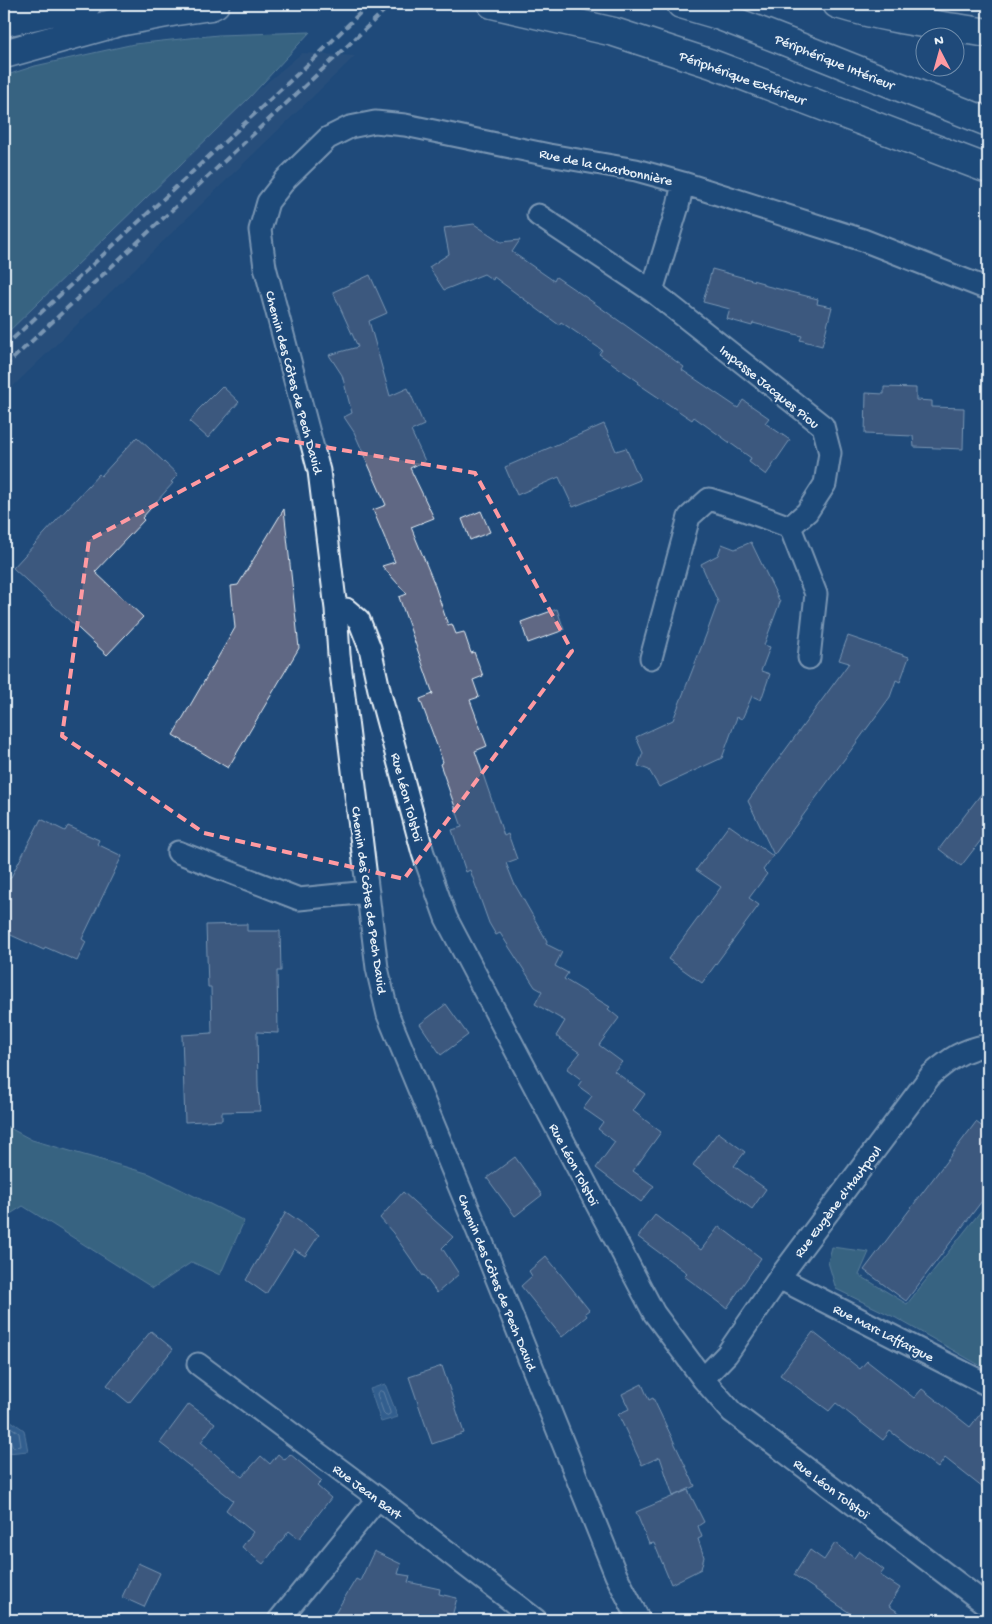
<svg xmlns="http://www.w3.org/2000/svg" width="992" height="1624" font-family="'Gochi Hand',sans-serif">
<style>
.built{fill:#32537d}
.green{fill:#54828b;stroke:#9ebac2}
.water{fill:#4b77a6;stroke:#8aa8c7}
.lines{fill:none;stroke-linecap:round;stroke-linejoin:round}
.shore{stroke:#a9c0d7;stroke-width:1}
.building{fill:#606884;stroke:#e8f1f8}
.street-casing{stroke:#e8f1f8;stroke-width:25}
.secondary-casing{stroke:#e8f1f8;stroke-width:31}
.highway-casing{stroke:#e8f1f8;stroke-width:31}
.street{stroke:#1f4a7a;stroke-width:21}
.secondary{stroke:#1f4a7a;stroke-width:28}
.highway{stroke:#1f4a7a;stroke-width:28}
.rail{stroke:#e8f1f8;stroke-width:4;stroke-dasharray:8 4;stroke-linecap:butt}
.marked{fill:none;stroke:#ff9aa2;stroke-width:4;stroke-dasharray:10 6;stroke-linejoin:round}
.labels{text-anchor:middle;stroke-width:5;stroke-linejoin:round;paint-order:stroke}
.street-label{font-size:14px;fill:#e8f1f8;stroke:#1f4a7a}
</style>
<rect width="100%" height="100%" fill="#1f4a7a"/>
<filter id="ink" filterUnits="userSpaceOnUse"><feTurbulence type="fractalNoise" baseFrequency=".02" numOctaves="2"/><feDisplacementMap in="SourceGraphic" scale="10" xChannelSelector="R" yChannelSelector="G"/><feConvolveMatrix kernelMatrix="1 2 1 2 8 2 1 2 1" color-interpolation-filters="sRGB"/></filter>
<g filter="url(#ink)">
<path class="built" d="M 302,53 L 355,56 L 4,395 L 4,336 L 250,97 Z"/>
<path class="green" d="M 310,32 L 250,97 L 4,336 L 4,76 L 35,66 L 134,44 L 218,35 Z
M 4,1125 L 32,1140 L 150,1174 L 244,1221 L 220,1275 L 192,1262 L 153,1288 L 23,1206 L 4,1218 Z
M 988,1202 L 988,1370 L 896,1318 L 836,1289 L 828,1262 L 832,1247 L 869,1252 L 859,1275 L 907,1304 Z"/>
<path class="water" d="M 385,1384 L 398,1417 L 381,1422 L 370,1389 Z
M 4,1416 L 24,1430 L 28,1451 L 8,1453 L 6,1442 L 4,1440 Z"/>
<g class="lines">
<path class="shore" d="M 381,1391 L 383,1392 L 390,1412 L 390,1414 L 386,1416 L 384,1414 L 377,1394 L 378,1392 Z
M 4,1422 L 19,1433 L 21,1446 L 13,1447 L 10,1439 L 4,1436"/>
</g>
<path class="building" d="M 474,224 L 501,242 L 520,240 L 512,252 L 554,281 L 556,277 L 587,298 L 684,367 L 682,370 L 738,408 L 743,400 L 769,418 L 765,423 L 790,440 L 766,475 L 749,462 L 751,458 L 694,417 L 692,420 L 637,383 L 639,382 L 599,354 L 602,350 L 561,322 L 559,325 L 494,277 L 493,280 L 484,274 L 444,290 L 429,267 L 449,254 L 444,228 Z
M 712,269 L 763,283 L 763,285 L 818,299 L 817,304 L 832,307 L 822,346 L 800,340 L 802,336 L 753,323 L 752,326 L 727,319 L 730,309 L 703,302 Z
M 370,275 L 387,313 L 369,321 L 390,396 L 408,388 L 424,425 L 411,431 L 425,461 L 410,468 L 434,518 L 411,527 L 434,583 L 448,625 L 452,624 L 456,634 L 464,632 L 471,653 L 474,652 L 483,676 L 473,680 L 479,697 L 470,700 L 487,746 L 475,751 L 504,836 L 508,834 L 517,859 L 506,863 L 514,883 L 547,941 L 546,944 L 562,952 L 555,966 L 568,973 L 564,979 L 610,1007 L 608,1009 L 619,1018 L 599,1045 L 622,1062 L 614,1071 L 645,1094 L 633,1111 L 661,1132 L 633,1171 L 654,1186 L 641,1202 L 596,1168 L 615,1142 L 598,1129 L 603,1122 L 583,1108 L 592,1096 L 578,1086 L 582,1080 L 567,1069 L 580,1053 L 556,1036 L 565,1021 L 535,1004 L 542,991 L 535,987 L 500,933 L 496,935 L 489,923 L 470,870 L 466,872 L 452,830 L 462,827 L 440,764 L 443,762 L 420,699 L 433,694 L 399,597 L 407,594 L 382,566 L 395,562 L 373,510 L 386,505 L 354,432 L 344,417 L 352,413 L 342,375 L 329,355 L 358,347 L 333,292 Z
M 222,386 L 239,402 L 208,438 L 190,422 L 198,410 Z
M 884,387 L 916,388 L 916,400 L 932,401 L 932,407 L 964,408 L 963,449 L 914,447 L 913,436 L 865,434 L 866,393 L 884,394 Z
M 604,424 L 616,451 L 626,448 L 640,480 L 573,507 L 559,477 L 517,495 L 505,467 Z
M 137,437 L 178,475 L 171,482 L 173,483 L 142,518 L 144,520 L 95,572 L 143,617 L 107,655 L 13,568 L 99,474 L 101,476 Z
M 284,509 L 299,648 L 228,768 L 173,735 L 235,628 L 231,586 L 238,585 Z
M 481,511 L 490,532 L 470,540 L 462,519 Z
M 751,542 L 780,602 L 764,645 L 770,647 L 761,671 L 770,674 L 761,700 L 752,696 L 742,719 L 737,717 L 722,758 L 659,787 L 649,770 L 638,766 L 643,753 L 636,737 L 673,720 L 706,635 L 718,602 L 701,564 L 718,555 L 722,544 L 735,549 Z
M 557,609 L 564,630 L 528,643 L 521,622 Z
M 848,636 L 909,657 L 900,682 L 896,680 L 890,697 L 774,855 L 748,801 L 849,663 L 839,660 Z
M 988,785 L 988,831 L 961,866 L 939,849 Z
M 41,819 L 65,831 L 68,826 L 99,840 L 97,844 L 122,856 L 82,939 L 86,942 L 77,961 L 45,947 L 44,950 L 4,932 L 4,877 L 10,879 Z
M 729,825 L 773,856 L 763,870 L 767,874 L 749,898 L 759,905 L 702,983 L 668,959 L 721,887 L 696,870 Z
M 247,924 L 247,931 L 280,931 L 281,971 L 277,971 L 278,1033 L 257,1032 L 258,1087 L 260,1111 L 222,1112 L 222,1120 L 185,1122 L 182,1035 L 212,1033 L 211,987 L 208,987 L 206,925 Z
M 446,1004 L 468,1035 L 441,1055 L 420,1024 Z
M 976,1122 L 988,1131 L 988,1193 L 906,1301 L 864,1270 Z
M 718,1132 L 745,1152 L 734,1166 L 766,1189 L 752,1209 L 693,1165 Z
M 515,1157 L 542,1195 L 515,1216 L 487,1178 Z
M 403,1192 L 453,1237 L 442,1248 L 459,1274 L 437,1293 L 424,1275 L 423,1276 L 393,1233 L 380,1218 Z
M 286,1212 L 319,1235 L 305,1256 L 294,1249 L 266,1294 L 246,1280 Z
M 655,1215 L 701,1250 L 719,1226 L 761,1258 L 727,1308 L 684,1276 L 687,1273 L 638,1237 Z
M 546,1256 L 589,1310 L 585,1313 L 587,1316 L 562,1337 L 521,1286 L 532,1276 L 529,1271 Z
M 151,1331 L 173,1349 L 129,1403 L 107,1385 Z
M 813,1332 L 860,1369 L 867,1361 L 914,1398 L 922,1389 L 970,1427 L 988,1404 L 988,1492 L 945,1458 L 938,1468 L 890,1431 L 883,1440 L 836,1403 L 829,1411 L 780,1375 Z
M 442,1366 L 464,1433 L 432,1444 L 409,1377 Z
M 642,1384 L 649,1400 L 653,1398 L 695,1486 L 673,1496 L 660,1457 L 642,1465 L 618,1414 L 629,1409 L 622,1394 Z
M 189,1404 L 215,1423 L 201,1442 L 242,1477 L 261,1456 L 270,1464 L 278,1454 L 285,1460 L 290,1454 L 322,1481 L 317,1486 L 331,1498 L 299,1539 L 289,1531 L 263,1564 L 242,1547 L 253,1532 L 226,1510 L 233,1500 L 160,1443 Z
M 688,1490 L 704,1522 L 698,1526 L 702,1537 L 698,1539 L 704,1557 L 701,1569 L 671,1584 L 654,1543 L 649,1544 L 636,1512 Z
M 835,1543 L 854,1558 L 859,1551 L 884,1570 L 880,1575 L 900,1588 L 889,1606 L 910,1620 L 860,1620 L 794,1575 L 810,1550 L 824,1560 Z
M 374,1551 L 401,1564 L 398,1574 L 410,1576 L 408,1582 L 440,1589 L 439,1594 L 457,1598 L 451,1620 L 331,1620 L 356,1579 L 360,1581 Z
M 138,1563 L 160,1573 L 144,1607 L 122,1597 Z"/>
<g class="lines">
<defs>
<path id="street" d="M 538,215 L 652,291
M 790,527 L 816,594 L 809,658
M 336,609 L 346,609 L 359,620 L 370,648 L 380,694 L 423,853 L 446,918 L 654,1313 L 703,1379 L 732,1412 L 988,1606
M 651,658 L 689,517 L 709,499 L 741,509 L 790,527 L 807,512 L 825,484 L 830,453 L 823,426 L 652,291 L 678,206 L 683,183
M 178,852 L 299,899 L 368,892
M 779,1278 L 988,1385
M 198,1364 L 378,1498 L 536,1620
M 703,1379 L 727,1354 L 779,1278 L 931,1075 C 951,1058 962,1050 988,1045
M 279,1620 L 378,1498
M 639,1620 L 616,1575 L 472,1217 L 388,1015 L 377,968 L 339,655 L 336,609 L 319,471 L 265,267 L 260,230 L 268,202 L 286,179 L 328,138 L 350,127 L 375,122 L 405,125 L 549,155 L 636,170 L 683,183 L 863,240 L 988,289"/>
<path id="secondary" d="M 837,4 C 886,19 938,25 988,33"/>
<path id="highway" d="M 492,4 L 614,32 L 712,64 L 988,169
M 681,4 L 715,14 L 782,40 L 988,122
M 4,22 L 87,4
M 4,54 L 119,22 L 177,11 L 211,6 L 215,4"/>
</defs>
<use href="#street" class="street-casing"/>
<use href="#secondary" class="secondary-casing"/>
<use href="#highway" class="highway-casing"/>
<use href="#street" class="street"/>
<use href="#secondary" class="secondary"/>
<use href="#highway" class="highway"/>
<path class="rail" d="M 4,347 L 319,54 L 369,4
M 4,367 L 338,55 L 391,4"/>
</g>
</g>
<path d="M0 0H992V1624H0ZM 279,439 L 475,473 L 572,651 L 404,879 L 204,833 L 62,736 L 89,540 Z" fill="#1f4a7a" fill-opacity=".55" fill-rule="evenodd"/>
<path class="marked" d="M 279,439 L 475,473 L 572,651 L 404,879 L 204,833 L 62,736 L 89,540 Z"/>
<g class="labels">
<g class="street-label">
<text transform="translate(835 61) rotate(22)" y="5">Périphérique Intérieur</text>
<text transform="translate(743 77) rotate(20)" y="5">Périphérique Extérieur</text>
<text transform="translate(606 166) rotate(12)" y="5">Rue de la Charbonnière</text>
<text transform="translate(295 382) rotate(75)" y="5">Chemin des Côtes de Pech David</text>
<text transform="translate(770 386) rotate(39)" y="5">Impasse Jacques Piou</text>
<text transform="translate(408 797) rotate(75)" y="5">Rue Léon Tolstoï</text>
<text transform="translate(370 900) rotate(82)" y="5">Chemin des Côtes de Pech David</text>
<text transform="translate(575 1164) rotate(62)" y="5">Rue Léon Tolstoï</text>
<text transform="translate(837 1201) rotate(-53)" y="5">Rue Eugène d'Hautpoul</text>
<text transform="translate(498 1282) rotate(68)" y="5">Chemin des Côtes de Pech David</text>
<text transform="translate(884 1332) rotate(27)" y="5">Rue Marc Laffargue</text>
<text transform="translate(832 1488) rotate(37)" y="5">Rue Léon Tolstoï</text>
<text transform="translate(368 1491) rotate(37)" y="5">Rue Jean Bart</text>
</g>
</g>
<rect width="992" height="1624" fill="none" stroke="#1f4a7a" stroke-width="20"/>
<rect x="10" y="10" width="972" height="1604" fill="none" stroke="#e8f1f8" stroke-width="2" filter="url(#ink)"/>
<g transform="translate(940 52) rotate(354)"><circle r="24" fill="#1f4a7a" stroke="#6f8dac"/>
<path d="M0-4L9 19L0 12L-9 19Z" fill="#ff9aa2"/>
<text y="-8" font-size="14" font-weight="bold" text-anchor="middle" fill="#e8f1f8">N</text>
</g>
</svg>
